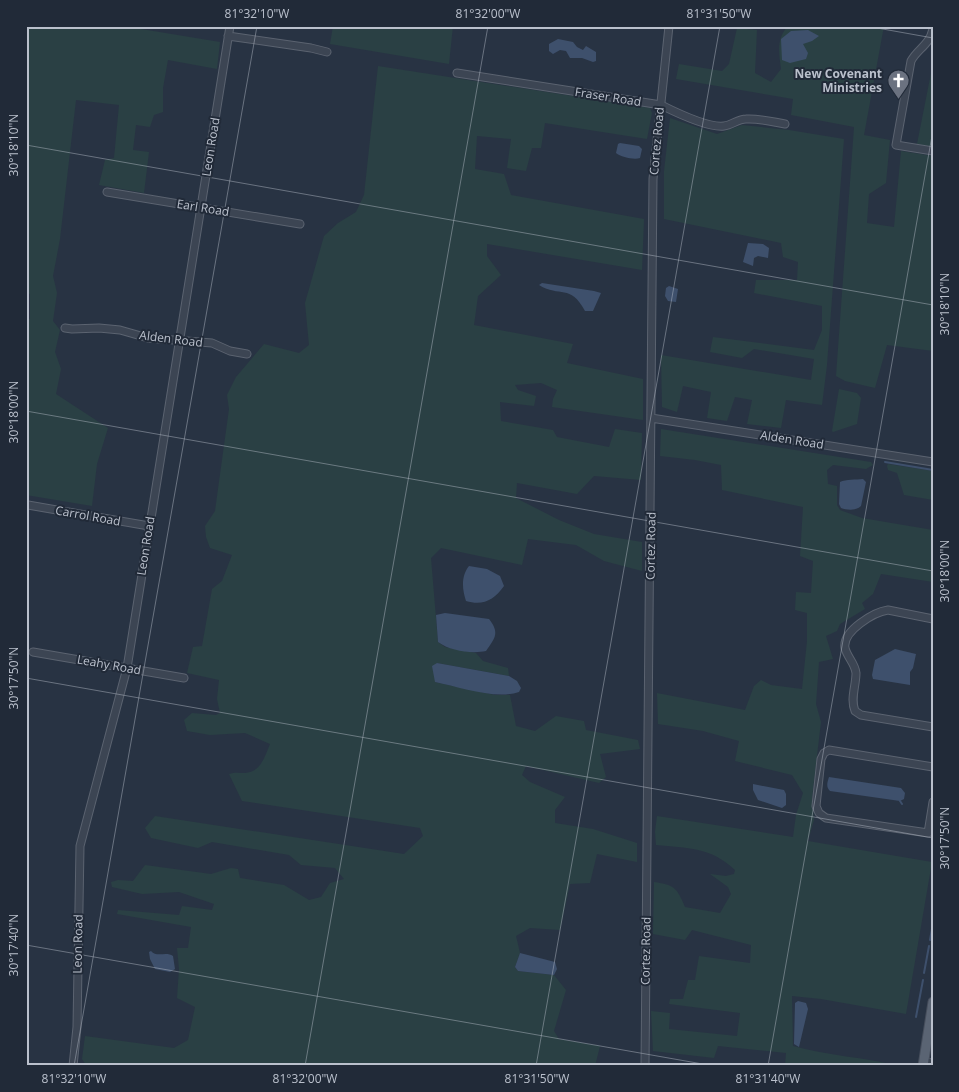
<svg xmlns="http://www.w3.org/2000/svg" width="959" height="1092" font-family="'Open Sans',sans-serif">
<style>
.green{fill:#2a4044}
.water{fill:#3e506c}
.lines{fill:none;stroke-linecap:round;stroke-linejoin:round}
.stream{stroke:#3e506c;stroke-width:2}
.minor-casing{stroke:#5b6370;stroke-width:9}
.major-casing{stroke:#464e5c;stroke-width:11}
.minor{stroke:#3c4553;stroke-width:7}
.major{stroke:#5a6473;stroke-width:9}
.ticks{fill:none;stroke:#bac0cc;stroke-width:1;stroke-opacity:0.45}
.labels{text-anchor:middle;stroke-width:4;stroke-linejoin:round;paint-order:stroke}
.poi-label{font-size:12px;font-weight:bold;fill:#bac0cc;stroke:#212a38;text-anchor:end}
.street-label{font-size:12px;fill:#bac0cc;stroke:#212a38}
.neatline{fill:none;stroke:#bac0cc;stroke-width:2}
.ticks-label{font-size:12px;text-anchor:middle;fill:#bac0cc}
</style>
<rect width="100%" height="100%" fill="#283343"/>
<path class="green" d="M 26,26 L 123,26 L 220,42 L 217,69 L 168,60 L 163,88 L 163,112 L 154,115 L 150,127 L 136,125 L 133,150 L 149,152 L 144,193 L 99,185 L 105,160 L 114,158 L 119,105 L 76,100 L 60,239 L 53,276 L 57,293 L 53,321 L 60,330 L 55,352 L 61,369 L 56,394 L 108,428 L 97,464 L 92,506 L 26,495 L 26,319 L 30,319 L 30,294 L 26,293 Z
M 333,26 L 453,26 L 449,64 L 330,44 Z
M 788,26 L 884,26 L 864,135 L 890,140 L 886,183 L 869,194 L 867,223 L 894,227 L 901,151 L 933,156 L 933,351 L 887,345 L 875,388 L 845,381 L 836,376 L 854,127 L 791,115 L 793,99 L 676,79 L 679,64 L 722,71 L 729,64 L 737,28 L 757,30 L 755,73 L 771,82 L 781,69 C 779,53 776,39 788,26 Z
M 933,63 L 933,147 L 917,144 Z
M 378,66 L 650,108 L 652,113 L 647,139 L 545,123 L 541,148 L 532,148 L 526,171 L 507,168 L 511,139 L 477,136 L 475,169 L 504,174 L 511,195 L 644,219 L 642,270 L 487,244 L 487,256 L 501,275 L 478,296 L 474,325 L 573,344 L 567,363 L 643,379 L 643,420 L 552,407 L 553,399 L 557,390 L 541,383 L 515,385 L 518,390 L 536,396 L 534,406 L 500,402 L 501,421 L 553,430 L 557,437 L 609,447 L 615,429 L 642,433 L 641,480 L 594,476 L 577,494 L 517,483 L 516,498 L 559,520 L 594,534 L 642,542 L 642,571 L 604,561 L 576,545 L 528,539 L 522,565 L 441,548 L 431,558 L 438,642 L 445,647 L 476,653 L 483,661 L 508,668 L 509,676 L 437,663 L 435,682 L 495,695 L 510,695 L 516,726 L 535,731 L 556,716 L 584,721 L 586,730 L 638,740 L 640,749 L 600,754 L 606,777 L 599,783 L 526,766 L 522,775 L 530,782 L 565,797 L 555,810 L 555,823 L 593,829 L 637,843 L 637,862 L 597,854 L 590,883 L 570,884 L 560,930 L 530,928 L 516,936 L 520,953 L 515,967 L 518,971 L 554,975 L 566,990 L 554,1031 L 559,1039 L 600,1046 L 595,1066 L 533,1064 L 532,1066 L 86,1065 L 82,1059 L 85,1036 L 174,1048 L 188,1040 L 195,1007 L 177,998 L 179,969 L 177,948 L 188,948 L 191,927 L 117,914 L 118,910 L 179,915 L 182,906 L 212,910 L 214,904 L 179,892 L 142,894 L 112,887 L 111,882 L 118,880 L 133,881 L 145,865 L 211,874 L 231,868 L 238,869 L 240,878 L 284,885 L 309,900 L 321,897 L 330,883 L 344,879 L 335,868 L 301,865 L 289,855 L 212,842 L 198,848 L 151,838 L 145,828 L 155,816 L 404,854 L 423,836 L 420,828 L 242,801 L 229,774 C 235,772 239,773 245,773 C 261,772 265,756 270,744 L 245,733 L 210,735 L 187,731 L 184,720 L 192,713 L 216,715 L 220,713 L 217,699 L 219,680 L 187,673 L 193,647 L 202,646 L 212,589 L 222,581 L 232,555 L 210,548 L 206,537 L 205,526 L 215,511 L 229,409 L 227,395 L 236,377 L 264,344 L 299,353 L 309,345 L 305,303 L 324,236 L 338,223 L 356,212 L 364,195 Z
M 670,118 L 717,134 L 742,125 L 789,130 L 844,139 L 827,365 L 822,405 L 786,400 L 781,428 L 747,424 L 752,400 L 735,397 L 727,421 L 707,418 L 711,392 L 683,386 L 677,412 L 662,407 L 661,355 L 811,380 L 814,359 L 754,349 L 742,358 L 710,352 L 713,337 L 814,350 L 822,330 L 822,306 L 754,293 L 756,280 L 797,280 L 798,262 L 783,257 L 781,243 L 664,219 L 664,171 Z
M 839,389 L 857,393 L 861,398 L 857,424 L 833,432 L 832,431 Z
M 661,429 L 871,462 L 873,465 L 866,469 L 833,465 L 827,470 L 828,484 L 837,486 L 837,505 L 840,510 L 862,518 L 933,530 L 933,582 L 881,574 L 873,594 L 862,603 L 865,609 L 840,624 L 837,631 L 826,636 L 833,659 L 819,662 L 816,704 L 821,722 L 812,798 L 814,820 L 808,841 L 932,862 L 906,1014 L 821,999 L 792,996 L 793,1046 C 828,1056 864,1057 899,1066 L 785,1066 L 786,1053 L 718,1046 L 714,1058 L 653,1051 L 651,1011 L 670,1013 L 669,1029 L 737,1036 L 740,1013 L 669,1004 L 670,999 L 683,999 L 688,980 L 695,980 L 699,956 L 750,963 L 751,945 L 692,930 L 685,940 L 653,934 L 654,882 C 675,885 677,888 685,907 L 720,913 L 731,894 L 728,887 L 710,874 L 726,876 L 734,874 L 735,870 C 711,847 687,848 656,845 L 655,832 L 657,816 L 793,837 L 796,815 L 803,793 L 792,775 L 735,761 L 739,741 L 703,731 L 658,724 L 657,693 L 745,710 L 754,686 L 761,680 L 771,685 L 802,689 L 807,641 L 807,613 L 795,610 L 796,592 L 811,593 L 813,561 L 800,556 L 803,507 L 722,490 L 721,465 L 695,460 L 660,456 Z
M 888,464 L 933,471 L 933,500 L 904,495 L 897,473 L 888,470 L 887,466 Z"/>
<path class="water" d="M 808,30 L 819,36 L 812,41 L 803,44 L 808,53 L 806,59 L 790,63 L 782,60 L 781,39 L 791,31 Z
M 558,39 L 573,42 L 577,47 L 583,50 L 586,46 L 596,52 L 596,61 L 593,62 L 582,58 L 570,58 L 566,51 L 560,50 L 553,54 L 549,51 L 549,44 Z
M 620,143 L 639,146 L 642,149 L 640,158 C 634,160 621,157 616,153 L 618,144 Z
M 748,243 L 763,244 L 769,248 L 768,258 L 758,256 L 754,258 L 753,266 L 743,262 Z
M 542,283 L 594,291 L 601,293 L 593,311 L 585,311 C 570,283 560,298 539,285 Z
M 669,286 L 678,289 L 676,302 L 668,301 L 665,296 L 666,288 Z
M 863,479 L 866,482 L 861,506 C 856,511 847,510 841,508 L 839,504 L 840,482 C 846,479 856,480 863,479 Z
M 469,566 L 487,569 L 500,576 L 504,586 C 494,600 483,606 466,601 C 462,589 461,576 469,566 Z
M 445,613 L 489,619 C 500,633 495,638 486,651 C 472,654 450,651 438,642 L 436,615 Z
M 895,649 L 916,654 L 913,668 L 910,672 L 910,685 L 873,679 L 872,675 L 875,660 Z
M 437,663 L 509,676 L 517,681 L 521,688 L 519,692 C 495,700 460,687 435,682 L 432,666 Z
M 829,777 L 901,788 L 905,793 L 904,799 L 900,801 L 830,791 C 826,787 827,783 829,777 Z
M 753,784 L 784,790 L 786,794 L 786,805 L 782,808 L 758,800 L 753,790 Z
M 151,951 C 157,958 166,951 173,956 L 175,969 L 170,972 L 155,969 L 150,959 L 149,952 Z
M 520,953 L 555,962 L 557,969 L 554,975 L 518,971 L 515,967 Z
M 798,1001 L 806,1003 L 808,1009 L 799,1047 L 794,1044 L 795,1003 Z"/>
<g class="lines">
<path class="stream" d="M 885,462 L 933,470
M 900,801 L 902,804
M 930,940 L 933,923
M 924,973 L 929,946
M 916,1017 L 923,980"/>
<defs>
<path id="minor" d="M 933,29 C 929,46 918,48 911,61 L 896,145 L 933,151
M 228,36 L 311,48 L 327,52
M 457,73 L 661,105 C 675,112 708,128 724,126 C 732,125 738,119 746,119 C 758,118 773,122 785,124
M 107,192 L 300,224
M 65,328 L 72,329 L 99,328 L 120,330 L 148,338 L 212,343 L 230,351 L 247,354
M 651,418 L 933,462
M 28,505 L 149,526
M 933,619 L 888,610 C 874,612 842,631 845,648 C 847,657 855,663 856,673 C 856,686 850,699 855,711 L 861,715 L 933,727
M 33,652 L 184,678
M 933,767 L 829,750 L 824,753 L 821,759 L 816,806 L 819,813 L 826,818 L 928,833 L 933,802
M 924,1062 L 933,1063
M 73,1066 L 77,1027 L 80,846 L 127,668 L 230,26
M 645,1066 L 653,179 L 669,26"/>
<path id="major" d="M 923,1066 L 933,1002"/>
</defs>
<use href="#minor" class="minor-casing"/>
<use href="#major" class="major-casing"/>
<use href="#minor" class="minor"/>
<use href="#major" class="major"/>
</g>
<path class="ticks" d="M 866,26 L 933,38M 26,145 L 933,305M 26,411 L 933,571M 26,678 L 933,838M 26,945 L 714,1066M 74,1066 L 257,26M 305,1066 L 488,26M 536,1066 L 720,26M 768,1066 L 933,130"/>
<defs>
<symbol id="church-pin" viewBox="-11 -11 22 30"><path d="M0 17L-7.5 6A9.5 9.5 0 1 1 7.5 6Z" fill="#6b7280" stroke="#212a38"/><path d="M-1.2-6h2.4v3.5h3.3v2.4h-3.3V6h-2.4V-.1h-3.3v-2.4h3.3Z" fill="#fff"/></symbol>
</defs>
<g fill-rule="evenodd">
<use href="#church-pin" x="886" y="68" width="25" height="34"/>
</g>
<g class="labels">
<g class="poi-label">
<text x="882" y="78">New Covenant<tspan x="882" dy="14">Ministries</tspan></text>
</g>
<g class="street-label">
<text transform="translate(608 97) rotate(9)" y="4">Fraser Road</text>
<text transform="translate(657 141) rotate(-85)" y="4">Cortez Road</text>
<text transform="translate(211 147) rotate(-81)" y="4">Leon Road</text>
<text transform="translate(203 208) rotate(9)" y="4">Earl Road</text>
<text transform="translate(171 339) rotate(7)" y="4">Alden Road</text>
<text transform="translate(792 440) rotate(9)" y="4">Alden Road</text>
<text transform="translate(88 516) rotate(10)" y="4">Carrol Road</text>
<text transform="translate(146 546) rotate(-81)" y="4">Leon Road</text>
<text transform="translate(651 546) rotate(-89)" y="4">Cortez Road</text>
<text transform="translate(109 665) rotate(10)" y="4">Leahy Road</text>
<text transform="translate(78 944) rotate(-89)" y="4">Leon Road</text>
<text transform="translate(646 951) rotate(-89)" y="4">Cortez Road</text>
</g>
</g>
<rect width="959" height="1092" fill="none" stroke="#212a38" stroke-width="55"/>
<rect x="28" y="28" width="904" height="1036" class="neatline"/>
<g class="ticks-label">
<text x="257" y="18">81°32'10"W</text>
<text x="488" y="18">81°32'00"W</text>
<text x="719" y="18">81°31'50"W</text>
<text transform="translate(14 145) rotate(-90)" y="4">30°18'10"N</text>
<text transform="translate(945 304) rotate(-90)" y="4">30°18'10"N</text>
<text transform="translate(14 412) rotate(-90)" y="4">30°18'00"N</text>
<text transform="translate(945 571) rotate(-90)" y="4">30°18'00"N</text>
<text transform="translate(14 678) rotate(-90)" y="4">30°17'50"N</text>
<text transform="translate(945 838) rotate(-90)" y="4">30°17'50"N</text>
<text transform="translate(14 945) rotate(-90)" y="4">30°17'40"N</text>
<text x="74" y="1083">81°32'10"W</text>
<text x="305" y="1083">81°32'00"W</text>
<text x="537" y="1083">81°31'50"W</text>
<text x="768" y="1083">81°31'40"W</text>
</g>
</svg>
